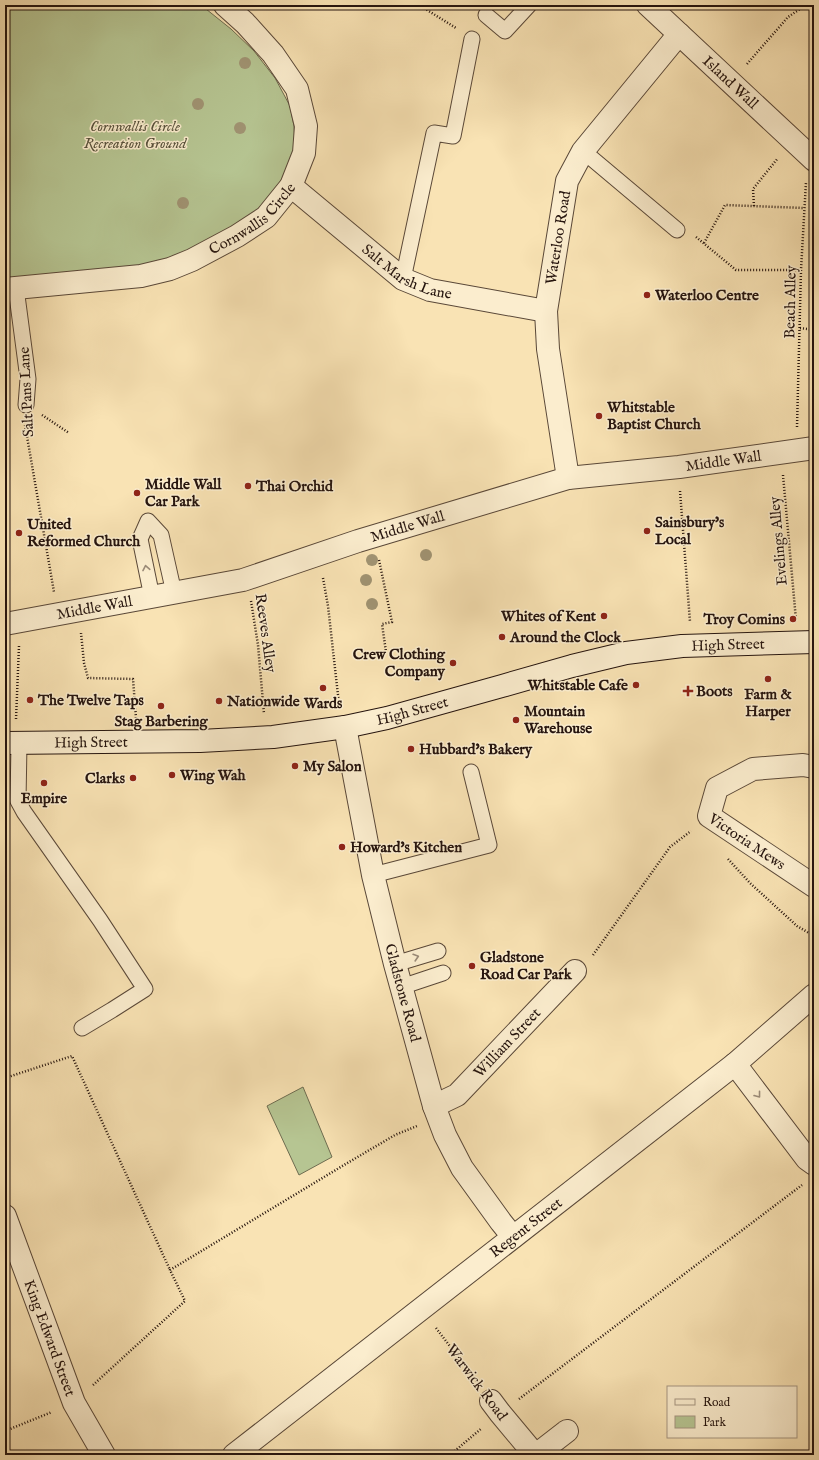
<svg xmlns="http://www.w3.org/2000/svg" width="819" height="1460" font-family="'IM FELL English',serif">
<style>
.green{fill:#b6c592;stroke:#6e6c50}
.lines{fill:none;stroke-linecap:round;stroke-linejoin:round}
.service-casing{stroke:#5a4838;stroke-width:17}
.minor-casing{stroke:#5a4838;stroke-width:24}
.secondary-casing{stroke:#25140e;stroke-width:24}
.path{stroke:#25140e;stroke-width:2.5;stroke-dasharray:1 2;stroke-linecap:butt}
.service{stroke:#fbedce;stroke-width:15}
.minor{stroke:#fbedce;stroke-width:22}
.secondary{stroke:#fbedce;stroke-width:22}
.tree{fill:#a09372}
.oneway{stroke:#9b8b78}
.poi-dot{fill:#8f2418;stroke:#fbedce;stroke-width:1.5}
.labels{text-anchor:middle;stroke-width:3;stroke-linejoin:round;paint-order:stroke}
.street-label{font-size:15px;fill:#25140e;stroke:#fbedce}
.park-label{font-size:15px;font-style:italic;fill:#58523c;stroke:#fbedce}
.poi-label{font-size:15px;font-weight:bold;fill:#25140e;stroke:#fbedce;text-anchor:start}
</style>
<rect width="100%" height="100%" fill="#f9e3b4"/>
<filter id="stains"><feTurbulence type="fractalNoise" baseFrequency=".005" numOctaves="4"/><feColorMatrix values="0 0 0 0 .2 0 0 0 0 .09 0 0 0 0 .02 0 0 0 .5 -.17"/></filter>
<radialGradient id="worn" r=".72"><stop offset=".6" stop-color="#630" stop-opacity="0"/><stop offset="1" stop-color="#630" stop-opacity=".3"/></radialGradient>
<path class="green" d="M 5,5 L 201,5 L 231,29 L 254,51 L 275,78 L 290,106 L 294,126 L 295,147 L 286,174 L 270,198 L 249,217 L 178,257 L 145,267 L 5,281 Z
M 303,1087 L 332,1157 L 299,1175 L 267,1106 Z"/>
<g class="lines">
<defs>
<path id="service" d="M 486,15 L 505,31 L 529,5
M 583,151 L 677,230
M 403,279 L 434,133 L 453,136 L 472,39
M 16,288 L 28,379 L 26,405
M 152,597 L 140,539 L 148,521 L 161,535 L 174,593
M 19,744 L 18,801 L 24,812 L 100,920 L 145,989 L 112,1010 L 82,1028
M 373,875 L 489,845 L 471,772
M 395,964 L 438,951
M 401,987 L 443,973"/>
<g id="minor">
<path id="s1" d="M 648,5 L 814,160"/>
<path id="s2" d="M 291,186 L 403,279 L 430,290 L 546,311"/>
<path id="s3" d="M 5,289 L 141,276 L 170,269 L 192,260 L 237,236 L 266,217 L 291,186 L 304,153 L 306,126 L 297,89 L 273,54 L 245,23 L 225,5"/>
<path id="s4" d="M 568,478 L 548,349 L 546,311 L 567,181 L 583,151 L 679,34"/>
<path id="s5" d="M 5,624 L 243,580 L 358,541 L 568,478 L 679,467 L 814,448"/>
<path id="s6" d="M 345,727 L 373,875 L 395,964 L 434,1106 L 445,1135 L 462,1168 L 501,1222 L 513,1237"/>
<path id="s7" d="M 814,767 L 803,765 L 753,769 L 717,788 L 709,816 L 814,886"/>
<path d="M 735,1064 L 807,1159 L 814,1164"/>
<path id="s8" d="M 434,1106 L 457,1095 L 575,971"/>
<path id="s9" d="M 5,1216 L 74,1403 L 104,1455"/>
<path d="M 491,1401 L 500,1413 L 535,1455"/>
<path id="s10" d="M 234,1455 L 735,1064 L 814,995"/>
<path d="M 536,1455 L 567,1431"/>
</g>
<g id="secondary">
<path id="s11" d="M 5,743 L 200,741 L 273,737 L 345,727 L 387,718 L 502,686 L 572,666 L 626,653 L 682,646 L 814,642"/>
</g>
</defs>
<use href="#service" class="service-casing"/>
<use href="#minor" class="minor-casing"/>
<use href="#secondary" class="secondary-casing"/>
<path class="path" d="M 419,5 L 456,28
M 747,64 L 788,17 L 806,5
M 754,206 L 753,189 L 778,158
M 696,237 L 736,270 L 801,270
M 704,243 L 725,205 L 804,208
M 800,328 L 814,330
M 42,415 L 69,433
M 25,425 L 54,592
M 797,427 L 801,270 L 806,182
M 783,475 L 796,620
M 680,491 L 690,622
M 379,560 L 392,622 L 382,624 L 386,652
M 323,578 L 328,606 L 339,704
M 251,601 L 258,645 L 264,714
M 81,633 L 84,663 L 88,678 L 133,679 L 136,718
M 16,719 L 19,646
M 728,859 L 750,883 L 797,926 L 814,936
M 593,955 L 670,847 L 691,831
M 5,1078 L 72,1056 L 170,1270
M 436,1328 L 478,1383
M 93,1385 L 185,1301 L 170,1270 L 344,1165 L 395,1135 L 417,1126
M 519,1399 L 802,1185
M 5,1431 L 52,1412
M 450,1455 L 482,1428"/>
<use href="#service" class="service"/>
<use href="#minor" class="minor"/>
<use href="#secondary" class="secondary"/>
</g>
<g class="tree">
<circle cx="245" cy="63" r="6"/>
<circle cx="198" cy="104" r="6"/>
<circle cx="240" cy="128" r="6"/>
<circle cx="183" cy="203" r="6"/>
<circle cx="426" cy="555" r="6"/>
<circle cx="372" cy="560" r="6"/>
<circle cx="366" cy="580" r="6"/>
<circle cx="372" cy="604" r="6"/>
</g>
<defs><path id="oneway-chevron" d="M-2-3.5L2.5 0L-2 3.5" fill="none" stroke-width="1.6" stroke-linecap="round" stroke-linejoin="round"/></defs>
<g class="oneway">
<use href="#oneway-chevron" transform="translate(146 568) rotate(-101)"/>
<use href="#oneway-chevron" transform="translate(416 957) rotate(-17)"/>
<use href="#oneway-chevron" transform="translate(758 1095) rotate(52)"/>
</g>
<g class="poi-dot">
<circle cx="647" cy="295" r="4"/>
<circle cx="599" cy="416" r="4"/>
<circle cx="248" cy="486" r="4"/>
<circle cx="137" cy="493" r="4"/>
<circle cx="647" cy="531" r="4"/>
<circle cx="19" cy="533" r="4"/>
<circle cx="604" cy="616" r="4"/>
<circle cx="793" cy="619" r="4"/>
<circle cx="502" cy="637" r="4"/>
<circle cx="453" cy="663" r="4"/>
<circle cx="768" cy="679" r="4"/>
<circle cx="636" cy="685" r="4"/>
<circle cx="323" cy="688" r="4"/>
<path d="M686 685h4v4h4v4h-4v4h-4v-4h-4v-4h4z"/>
<circle cx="30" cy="700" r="4"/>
<circle cx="219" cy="701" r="4"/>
<circle cx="161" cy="706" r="4"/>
<circle cx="516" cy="720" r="4"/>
<circle cx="411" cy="749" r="4"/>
<circle cx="295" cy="766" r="4"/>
<circle cx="172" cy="775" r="4"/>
<circle cx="133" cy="778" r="4"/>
<circle cx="44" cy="783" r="4"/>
<circle cx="342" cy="847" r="4"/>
<circle cx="472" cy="966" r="4"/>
</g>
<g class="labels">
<g class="street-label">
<text dy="5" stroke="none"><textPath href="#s1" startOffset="113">Island Wall</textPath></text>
<text dy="5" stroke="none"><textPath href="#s3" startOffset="264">Cornwallis Circle</textPath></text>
<text dy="5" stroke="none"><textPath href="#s4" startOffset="243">Waterloo Road</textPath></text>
<text dy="5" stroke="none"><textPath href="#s2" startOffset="146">Salt Marsh Lane</textPath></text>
<text transform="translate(790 302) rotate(-89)" y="5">Beach Alley</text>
<text transform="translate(26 392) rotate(-93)" y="5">Salt Pans Lane</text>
<text dy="5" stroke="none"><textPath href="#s5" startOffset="739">Middle Wall</textPath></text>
<text dy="5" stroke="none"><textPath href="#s5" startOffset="415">Middle Wall</textPath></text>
<text transform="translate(778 541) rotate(-95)" y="5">Evelings Alley</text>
<text dy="5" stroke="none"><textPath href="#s5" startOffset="91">Middle Wall</textPath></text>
<text transform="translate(266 633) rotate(82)" y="5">Reeves Alley</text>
<text dy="5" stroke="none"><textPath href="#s11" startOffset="734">High Street</textPath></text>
<text dy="5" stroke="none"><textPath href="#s11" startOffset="410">High Street</textPath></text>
<text dy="5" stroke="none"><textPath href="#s11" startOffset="86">High Street</textPath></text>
<text dy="5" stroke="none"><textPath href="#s7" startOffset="177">Victoria Mews</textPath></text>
<text dy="5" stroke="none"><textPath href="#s6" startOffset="272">Gladstone Road</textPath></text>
<text dy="5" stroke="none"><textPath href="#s8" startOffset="98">William Street</textPath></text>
<text dy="5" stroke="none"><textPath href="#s10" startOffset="370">Regent Street</textPath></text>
<text dy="5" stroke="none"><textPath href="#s9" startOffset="130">King Edward Street</textPath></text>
<text transform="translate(477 1382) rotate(53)" y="5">Warwick Road</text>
</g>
<g class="park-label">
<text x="135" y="131">Cornwallis Circle<tspan x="135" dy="17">Recreation Ground</tspan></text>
</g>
<g class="poi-label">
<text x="655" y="300">Waterloo Centre</text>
<text x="607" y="412">Whitstable<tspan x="607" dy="17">Baptist Church</tspan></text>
<text x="145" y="489">Middle Wall<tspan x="145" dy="17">Car Park</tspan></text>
<text x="256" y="491">Thai Orchid</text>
<text x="655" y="527">Sainsbury's<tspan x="655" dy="17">Local</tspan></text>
<text x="27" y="529">United<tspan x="27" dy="17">Reformed Church</tspan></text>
<text x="596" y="621" text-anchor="end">Whites of Kent</text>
<text x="785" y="624" text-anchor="end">Troy Comins</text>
<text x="510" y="642">Around the Clock</text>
<text x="445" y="659" text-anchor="end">Crew Clothing<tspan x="445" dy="17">Company</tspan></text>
<text x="628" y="690" text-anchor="end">Whitstable Cafe</text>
<text x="696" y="696">Boots</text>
<text x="768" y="699" text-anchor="middle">Farm &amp;<tspan x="768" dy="17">Harper</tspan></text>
<text x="38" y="705">The Twelve Taps</text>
<text x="227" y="706">Nationwide</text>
<text x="323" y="708" text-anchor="middle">Wards</text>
<text x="524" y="716">Mountain<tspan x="524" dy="17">Warehouse</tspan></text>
<text x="161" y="726" text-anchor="middle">Stag Barbering</text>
<text x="419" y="754">Hubbard's Bakery</text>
<text x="303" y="771">My Salon</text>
<text x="180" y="780">Wing Wah</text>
<text x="125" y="783" text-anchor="end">Clarks</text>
<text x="44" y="803" text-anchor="middle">Empire</text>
<text x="350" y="852">Howard's Kitchen</text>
<text x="480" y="962">Gladstone<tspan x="480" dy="17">Road Car Park</tspan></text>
</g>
</g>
<rect width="819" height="1460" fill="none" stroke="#f9e3b4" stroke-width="20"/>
<rect x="6" y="6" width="807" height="1448" fill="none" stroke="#25140e" stroke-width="2"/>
<rect x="10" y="10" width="799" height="1440" fill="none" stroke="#25140e"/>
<rect x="667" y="1386" width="130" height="52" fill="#fbedce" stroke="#a59681"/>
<rect x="675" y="1399" width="20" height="6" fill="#fbedce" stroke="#a59681"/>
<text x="703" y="1406" font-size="12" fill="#25140e">Road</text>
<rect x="675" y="1416" width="20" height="12" fill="#b6c592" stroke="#a59681"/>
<text x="703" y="1426" font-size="12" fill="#25140e">Park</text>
<rect width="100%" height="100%" filter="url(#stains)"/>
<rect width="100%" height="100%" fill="url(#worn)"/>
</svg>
